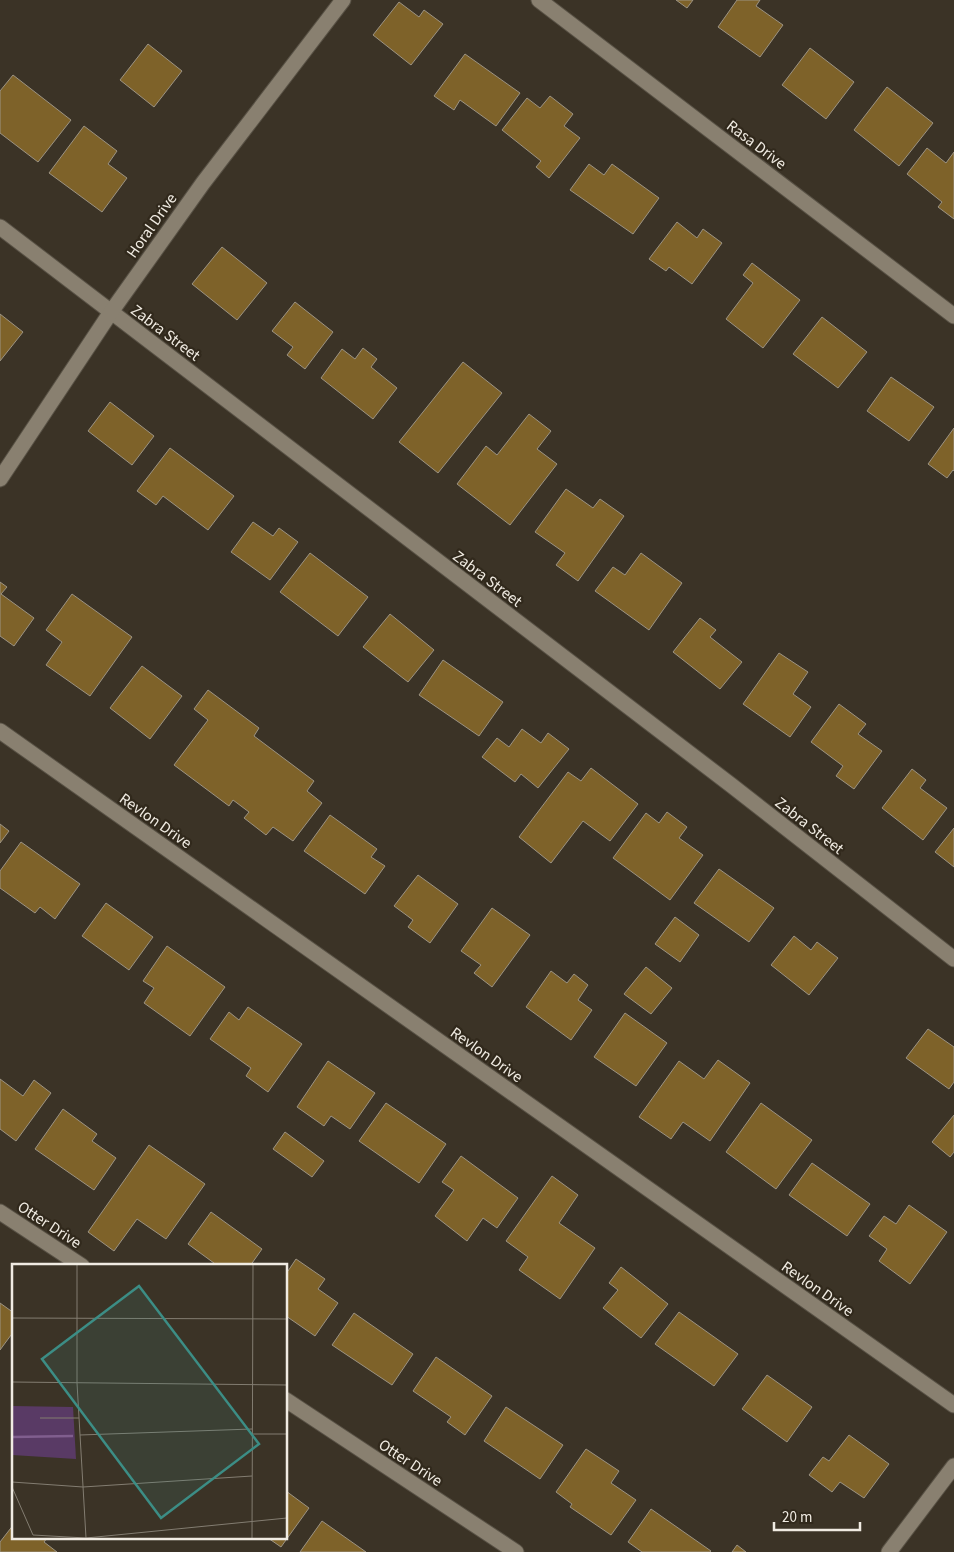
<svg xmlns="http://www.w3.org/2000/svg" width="954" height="1552" font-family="'Source Sans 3',sans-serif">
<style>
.building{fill:#7e6229;stroke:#9c9383}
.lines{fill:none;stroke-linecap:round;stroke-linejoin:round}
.street-casing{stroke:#585145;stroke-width:17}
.secondary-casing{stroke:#585145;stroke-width:17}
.street{stroke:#898070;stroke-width:15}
.secondary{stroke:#898070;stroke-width:15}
.labels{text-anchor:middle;stroke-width:4.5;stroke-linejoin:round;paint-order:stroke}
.street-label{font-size:16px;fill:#f0ebe2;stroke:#31291c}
.inset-river{fill:none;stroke:#805e8e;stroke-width:2.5}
.inset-road{fill:none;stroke:#837d71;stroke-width:1}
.view{fill:#3c8d85;fill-opacity:0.15;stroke:#3c8d85;stroke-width:2.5}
.inset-edge{fill:none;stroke:#f0ebe2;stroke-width:2.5}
</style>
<rect width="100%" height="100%" fill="#3b3326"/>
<path class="building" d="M 676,0 L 693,0 L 687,8 Z
M 737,0 L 760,0 L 756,6 L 783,25 L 760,57 L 718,27 Z
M 399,2 L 419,17 L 424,10 L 443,24 L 411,65 L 373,35 Z
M 148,44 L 182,71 L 154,107 L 120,80 Z
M 810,48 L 854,82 L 826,119 L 782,85 Z
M 465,54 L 520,93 L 496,126 L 460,100 L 454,110 L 434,96 Z
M 13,75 L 71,120 L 38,162 L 0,133 L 0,91 Z
M 887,87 L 933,123 L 899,166 L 854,130 Z
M 550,96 L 573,114 L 564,126 L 580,138 L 549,178 L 536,167 L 541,161 L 502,130 L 527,98 L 540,108 Z
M 84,126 L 117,151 L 108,164 L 127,178 L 102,212 L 49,173 Z
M 927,148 L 946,163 L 954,152 L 954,219 L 938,207 L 942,202 L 907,174 Z
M 589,164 L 604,175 L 612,164 L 659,198 L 633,234 L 570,190 Z
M 677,222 L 697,238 L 703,229 L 722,243 L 692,284 L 669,267 L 666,271 L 649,259 Z
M 222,247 L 267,283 L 237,320 L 192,284 Z
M 752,263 L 800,300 L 763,348 L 726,319 L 753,283 L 743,275 Z
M 295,302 L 333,332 L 305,369 L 287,355 L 293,347 L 272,331 Z
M 0,314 L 23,332 L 0,361 Z
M 822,317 L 867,352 L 838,388 L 793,354 Z
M 363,348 L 377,359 L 371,367 L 397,388 L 373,419 L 321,378 L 342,349 L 355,359 Z
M 463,362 L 502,393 L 438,473 L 399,442 Z
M 891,377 L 934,407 L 909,441 L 867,411 Z
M 110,402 L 154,436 L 132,465 L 88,431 Z
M 529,414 L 551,431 L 537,449 L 557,464 L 510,525 L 457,484 L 486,446 L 497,455 Z
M 954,428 L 954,471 L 953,470 L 947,478 L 928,464 Z
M 170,448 L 234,496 L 208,530 L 163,496 L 156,505 L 137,491 Z
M 566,489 L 593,508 L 600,499 L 624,516 L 578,581 L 556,565 L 565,553 L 535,532 Z
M 253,522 L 273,536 L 279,528 L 298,542 L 270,580 L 231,552 Z
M 310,553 L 368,597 L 338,636 L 280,592 Z
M 641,553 L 682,583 L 649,630 L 595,591 L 613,567 L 625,575 Z
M 0,582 L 7,587 L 1,594 L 34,618 L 14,646 L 0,636 Z
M 72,594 L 132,637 L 90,696 L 46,665 L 62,642 L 46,630 Z
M 390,614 L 434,650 L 408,682 L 363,647 Z
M 700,618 L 716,630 L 710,637 L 742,662 L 720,689 L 673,652 Z
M 779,653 L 808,672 L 793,694 L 811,707 L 790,737 L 743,704 Z
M 443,660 L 503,702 L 479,736 L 419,695 Z
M 142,666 L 182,696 L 150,739 L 110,708 Z
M 208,690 L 259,728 L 254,736 L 314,781 L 307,791 L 322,803 L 293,841 L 273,827 L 266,835 L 244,818 L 249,812 L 233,800 L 229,806 L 174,765 L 208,720 L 194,709 Z
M 839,704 L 866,724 L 858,734 L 882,751 L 854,789 L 836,776 L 843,766 L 811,742 Z
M 522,729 L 541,743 L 548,733 L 569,749 L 538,788 L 521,774 L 515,782 L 482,757 L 497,738 L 509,747 Z
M 591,768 L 638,804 L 610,841 L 583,821 L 551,863 L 519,837 L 568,772 L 581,781 Z
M 912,769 L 926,780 L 920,788 L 947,808 L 923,840 L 882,808 Z
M 667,812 L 687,827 L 679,838 L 703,855 L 670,900 L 613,858 L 646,813 L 659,823 Z
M 330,815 L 377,849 L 371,857 L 385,866 L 365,894 L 304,851 Z
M 0,824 L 9,831 L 0,843 Z
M 954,828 L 954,867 L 935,852 Z
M 21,842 L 80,884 L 55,919 L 40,907 L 35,913 L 0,888 L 0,871 Z
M 719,869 L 774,908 L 749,942 L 694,903 Z
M 418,875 L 458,904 L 430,943 L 408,927 L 413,920 L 394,906 Z
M 106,903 L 153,937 L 129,970 L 82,936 Z
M 492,908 L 530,935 L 492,987 L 474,973 L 481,965 L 461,951 Z
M 675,917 L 699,935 L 680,962 L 655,944 Z
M 794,936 L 811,950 L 817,942 L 838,958 L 809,995 L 771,965 Z
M 167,946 L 225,987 L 190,1036 L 144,1003 L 154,988 L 143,981 Z
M 646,967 L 672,988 L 651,1014 L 624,994 Z
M 551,971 L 567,983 L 574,974 L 588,985 L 578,1000 L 592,1010 L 571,1040 L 526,1007 Z
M 248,1007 L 302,1044 L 268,1092 L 246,1076 L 251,1068 L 210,1039 L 229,1012 L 239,1020 Z
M 625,1013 L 667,1043 L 636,1086 L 594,1057 Z
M 928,1029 L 954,1047 L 954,1082 L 949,1089 L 906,1058 Z
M 718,1060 L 750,1083 L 710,1141 L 683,1122 L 671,1139 L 639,1117 L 679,1061 L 704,1079 Z
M 328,1061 L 375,1093 L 350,1129 L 331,1116 L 324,1126 L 297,1107 Z
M 0,1079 L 23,1096 L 34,1080 L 51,1093 L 16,1141 L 0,1129 Z
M 386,1103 L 446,1144 L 419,1183 L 359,1141 Z
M 761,1103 L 812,1140 L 776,1189 L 726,1152 Z
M 63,1109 L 97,1134 L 92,1141 L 116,1158 L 94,1190 L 35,1149 Z
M 954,1115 L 954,1152 L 950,1157 L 932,1142 Z
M 285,1132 L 324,1161 L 312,1177 L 273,1149 Z
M 149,1145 L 205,1184 L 166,1239 L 137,1219 L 114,1251 L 88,1232 Z
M 461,1156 L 518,1198 L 497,1228 L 483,1218 L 467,1241 L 435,1216 L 454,1190 L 442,1182 Z
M 812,1163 L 870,1204 L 847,1236 L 789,1195 Z
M 552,1176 L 578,1195 L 559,1223 L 595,1248 L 560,1299 L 519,1270 L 528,1257 L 506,1241 Z
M 909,1205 L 947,1232 L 910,1284 L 879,1261 L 887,1249 L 869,1236 L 884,1216 L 896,1224 Z
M 211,1212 L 262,1249 L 250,1266 L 218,1266 L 188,1244 Z
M 296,1259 L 325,1279 L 318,1289 L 338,1303 L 315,1336 L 286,1316 L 286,1270 L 288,1271 Z
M 621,1267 L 668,1304 L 641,1338 L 603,1308 L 618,1290 L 609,1283 Z
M 0,1303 L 14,1313 L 14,1331 L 0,1350 Z
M 679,1312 L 738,1354 L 714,1386 L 655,1344 Z
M 354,1313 L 413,1354 L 392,1385 L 332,1345 Z
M 436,1357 L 492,1396 L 465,1435 L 447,1422 L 451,1417 L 413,1391 Z
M 767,1375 L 812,1407 L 787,1442 L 742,1409 Z
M 506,1407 L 563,1445 L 540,1479 L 484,1441 Z
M 849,1435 L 889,1464 L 864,1498 L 840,1482 L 832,1492 L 809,1475 L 823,1457 L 829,1461 Z
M 586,1449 L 619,1471 L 611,1483 L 636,1500 L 611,1535 L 570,1507 L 572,1504 L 556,1492 Z
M 286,1491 L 309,1508 L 281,1547 L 268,1538 L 286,1538 Z
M 651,1509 L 711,1551 L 710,1552 L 642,1552 L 628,1542 Z
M 322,1521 L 366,1552 L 300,1552 Z
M 14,1524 L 14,1538 L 47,1538 L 44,1542 L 57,1552 L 0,1552 L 0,1542 Z
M 737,1545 L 746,1552 L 732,1552 Z"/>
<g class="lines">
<defs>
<path id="street" d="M 539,0 L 954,316
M 0,227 L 731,785 L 954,959
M 0,731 L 954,1405
M 0,1212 L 82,1266
M 286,1400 L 516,1552
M 889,1552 L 954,1466"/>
<path id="secondary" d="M 0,479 L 111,312 L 203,183 L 343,0"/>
</defs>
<use href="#street" class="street-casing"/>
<use href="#secondary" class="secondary-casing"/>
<use href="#street" class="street"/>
<use href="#secondary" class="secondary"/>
</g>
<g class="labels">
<g class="street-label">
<text transform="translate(757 144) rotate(37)" y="6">Rasa Drive</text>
<text transform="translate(151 225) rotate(-55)" y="6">Horal Drive</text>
<text transform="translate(166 332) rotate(37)" y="6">Zabra Street</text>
<text transform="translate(488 578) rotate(37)" y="6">Zabra Street</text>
<text transform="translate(156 820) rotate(35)" y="6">Revlon Drive</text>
<text transform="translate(810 825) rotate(38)" y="6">Zabra Street</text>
<text transform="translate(487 1054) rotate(35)" y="6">Revlon Drive</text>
<text transform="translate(50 1224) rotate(33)" y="6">Otter Drive</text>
<text transform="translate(818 1288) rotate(35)" y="6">Revlon Drive</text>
<text transform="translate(411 1462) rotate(33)" y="6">Otter Drive</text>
</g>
</g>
<g transform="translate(12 1264)">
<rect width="275" height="275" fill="#3b3326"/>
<path d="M 0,142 L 61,143 L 64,195 L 0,191 Z" fill="#593a65"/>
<path class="inset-river" d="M 0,173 L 61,172"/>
<path class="inset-road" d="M 65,1 L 65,119 L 74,274M 0,54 L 275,55M 0,118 L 275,121M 28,154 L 67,154M 240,170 L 275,170M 68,171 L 240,165M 0,218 L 71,223 L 240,212M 0,223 L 21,271 L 74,274 L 275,254M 240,274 L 241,1"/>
<path class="view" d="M 127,22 L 247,180 L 149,254 L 30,95 Z"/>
<rect width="275" height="275" class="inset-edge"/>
</g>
<path d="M774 1522v8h86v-8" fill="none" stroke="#f0ebe2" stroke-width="2.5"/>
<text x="782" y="1522" font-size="15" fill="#f0ebe2" stroke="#31291c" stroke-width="4" paint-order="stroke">20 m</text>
</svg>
